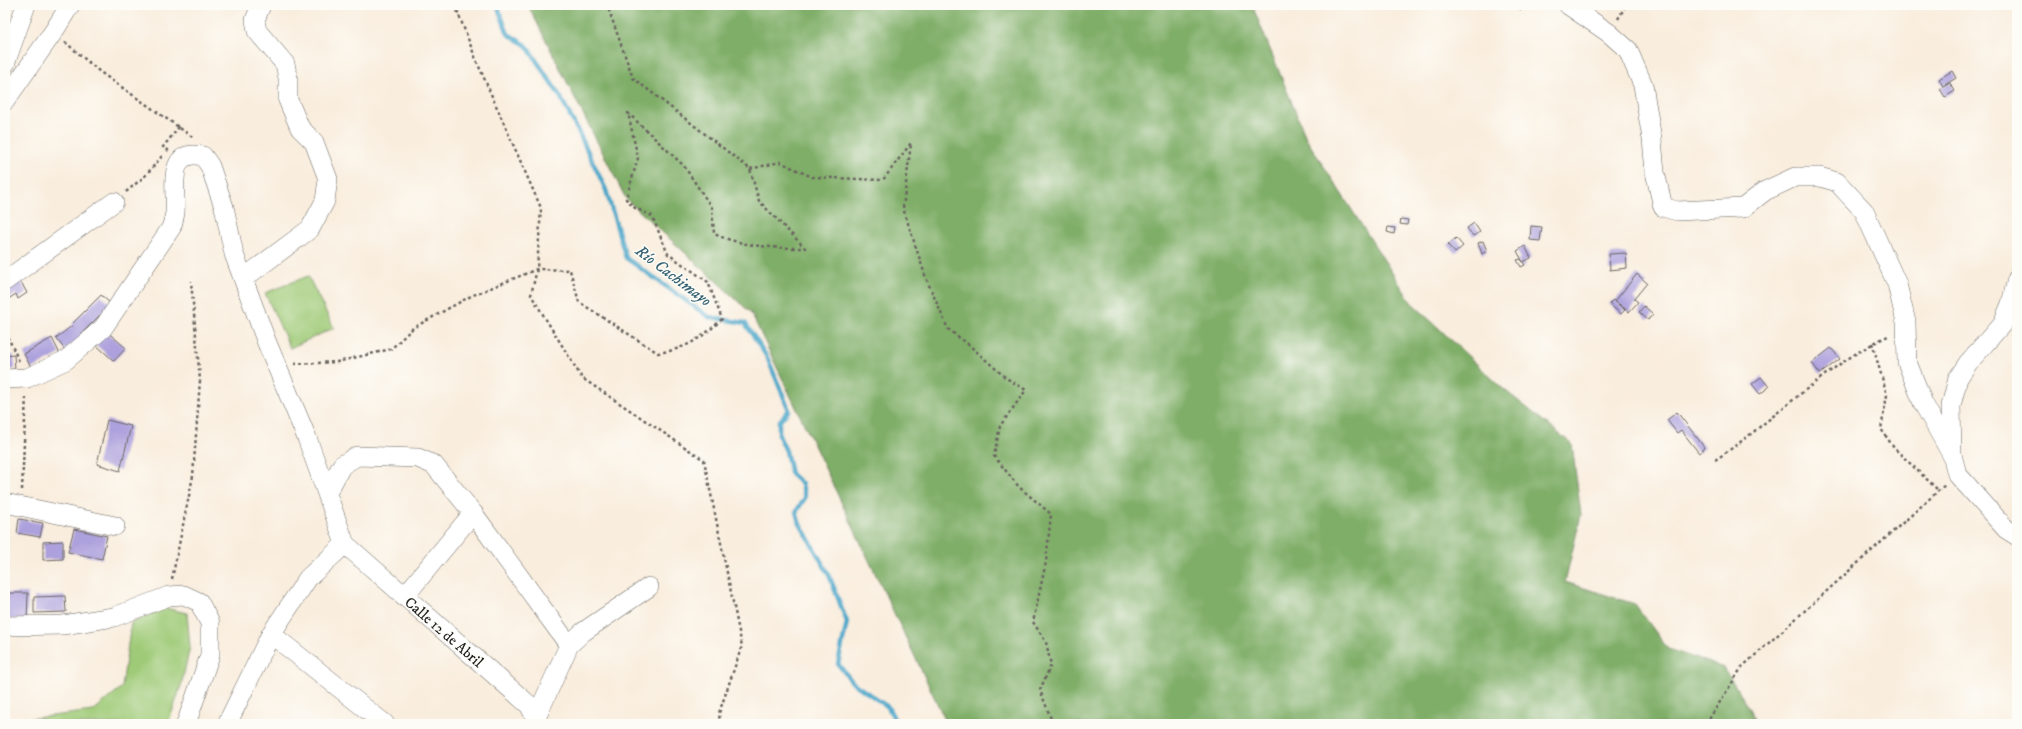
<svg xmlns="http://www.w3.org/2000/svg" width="2022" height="729" font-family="'IM FELL DW Pica',serif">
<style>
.green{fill:#9fca77;stroke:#5e734a}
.forest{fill:#7fae68;stroke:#4e6542}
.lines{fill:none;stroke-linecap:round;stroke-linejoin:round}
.stream{stroke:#4ca7ca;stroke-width:4.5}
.building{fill:#ada1dd}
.minor-casing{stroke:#696560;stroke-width:20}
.path{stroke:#696560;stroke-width:2.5;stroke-dasharray:3 3;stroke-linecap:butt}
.minor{stroke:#fff;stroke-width:19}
.labels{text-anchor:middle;stroke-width:3;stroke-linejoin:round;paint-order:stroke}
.street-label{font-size:15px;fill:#1c1c1c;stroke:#fdfcf7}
.water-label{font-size:16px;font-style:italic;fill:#346273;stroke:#fdfcf7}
</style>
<rect width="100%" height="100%" fill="#fdfcf7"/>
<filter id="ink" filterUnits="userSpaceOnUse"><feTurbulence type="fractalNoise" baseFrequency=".025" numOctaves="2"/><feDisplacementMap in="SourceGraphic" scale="8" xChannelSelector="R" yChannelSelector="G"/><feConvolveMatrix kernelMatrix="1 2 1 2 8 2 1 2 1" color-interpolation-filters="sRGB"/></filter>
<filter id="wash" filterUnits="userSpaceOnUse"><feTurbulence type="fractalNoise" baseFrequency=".012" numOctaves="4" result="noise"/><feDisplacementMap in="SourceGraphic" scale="16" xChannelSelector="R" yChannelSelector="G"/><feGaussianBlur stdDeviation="0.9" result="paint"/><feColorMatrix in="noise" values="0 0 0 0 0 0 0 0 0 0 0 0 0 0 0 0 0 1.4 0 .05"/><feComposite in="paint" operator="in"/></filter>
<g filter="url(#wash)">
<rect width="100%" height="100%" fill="#f9eddd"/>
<path class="green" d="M 308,276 L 334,328 L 290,348 L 265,293 Z
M 165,608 L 187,613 L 190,647 L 181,686 L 168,724 L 17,724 L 18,720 L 93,711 L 122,687 L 131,623 Z"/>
<path class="forest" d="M 528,5 L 1252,5 L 1307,140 L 1411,302 L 1501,387 L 1572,444 L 1581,515 L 1565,582 L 1635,604 L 1668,649 L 1724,668 L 1749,708 L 1756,724 L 947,724 L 751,313 L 626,199 Z"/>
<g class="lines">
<path class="stream" d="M 497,5 L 508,34 L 526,45 L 560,96 L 578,131 L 606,190 L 626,258 L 709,317 L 745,323 L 767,357 L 789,410 L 779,422 L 779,436 L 786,451 L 791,474 L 802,484 L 805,498 L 796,512 L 799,522 L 829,575 L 847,622 L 838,664 L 853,683 L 888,707 L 897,724"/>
</g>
<g id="blocks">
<path class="building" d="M 1436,5 L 1446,5 L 1441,10 Z
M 1514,5 L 1524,5 L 1521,10 Z
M 1952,71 L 1956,78 L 1943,86 L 1939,79 Z
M 1950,83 L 1955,91 L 1945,97 L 1940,89 Z
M 1401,219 L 1408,220 L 1407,225 L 1400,224 Z
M 1474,223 L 1480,232 L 1473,236 L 1467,228 Z
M 1531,226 L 1542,227 L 1540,241 L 1530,240 Z
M 1388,227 L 1395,228 L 1394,234 L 1387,232 Z
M 1456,238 L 1463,246 L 1455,253 L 1448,245 Z
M 1483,241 L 1487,251 L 1482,254 L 1478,243 Z
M 1525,246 L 1531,258 L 1523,262 L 1517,251 Z
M 1626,253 L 1627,268 L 1610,270 L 1609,254 Z
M 1521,259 L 1525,265 L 1521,267 L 1517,260 Z
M 1637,274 L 1647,283 L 1634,299 L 1638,302 L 1629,312 L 1615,301 Z
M 20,280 L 27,293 L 18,299 L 16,294 L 5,301 L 5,289 Z
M 101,295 L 111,304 L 81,334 L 82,337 L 65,350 L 56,338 L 73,325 L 72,324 Z
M 1613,300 L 1625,310 L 1621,314 L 1609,304 Z
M 1644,306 L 1653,314 L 1648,320 L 1639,312 Z
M 105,330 L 126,348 L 114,361 L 94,343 Z
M 52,338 L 60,354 L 32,369 L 24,354 Z
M 1831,348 L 1840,359 L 1820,374 L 1812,363 Z
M 14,355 L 15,369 L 5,370 L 5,356 Z
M 1761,377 L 1769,387 L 1760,394 L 1752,384 Z
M 1677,412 L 1705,448 L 1699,453 L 1681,430 L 1677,433 L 1667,420 Z
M 107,420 L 131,426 L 120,471 L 97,464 Z
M 19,519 L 43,523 L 40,537 L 17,533 Z
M 74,529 L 107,536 L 102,559 L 68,552 Z
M 63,541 L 63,559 L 43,560 L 43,542 Z
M 5,593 L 28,593 L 27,620 L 5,619 Z
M 65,596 L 66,612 L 34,613 L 34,597 Z"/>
</g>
</g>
<g filter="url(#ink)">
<use href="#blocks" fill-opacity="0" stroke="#696560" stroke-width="1"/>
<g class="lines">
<defs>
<path id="minor" d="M 1568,5 L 1609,33 L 1628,50 L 1643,85 L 1652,139 L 1655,172 L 1663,207 L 1677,211 L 1743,208 L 1765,191 L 1795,177 L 1820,177 L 1837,182 L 1864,211 L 1897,284 L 1906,322 L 1907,362 L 1923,403 L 1952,455
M 5,64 L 26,5
M 5,101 L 54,31 L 70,5
M 244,278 L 310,229 L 325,201 L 328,179 L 314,142 L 300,128 L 288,100 L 288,78 L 285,64 L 257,31 L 255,20 L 261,5
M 2017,279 L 2011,304 L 2003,323 L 1968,363 L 1958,378 L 1951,406 L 1952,455 L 1957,474 L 2006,529 L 2017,536
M 5,281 L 114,202
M 5,379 L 27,378 L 66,360 L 103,328 L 171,228 C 173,223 174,218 175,213 C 177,190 165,148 203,156 L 210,166 L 224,207 L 234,254 L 267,343 L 307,438 L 345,544 L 308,578 L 271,634 L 227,724
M 327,493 L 342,465 L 357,456 L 418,458 L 434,465 L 473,513 L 569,645
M 5,503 L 115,526
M 345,544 L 529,705 L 536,718 L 534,724
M 404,597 L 473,513
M 5,626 L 63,625 L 114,617 L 169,596 L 184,595 L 199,602 L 210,623 L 210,655 L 186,724
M 271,634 L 385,724
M 536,718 L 569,645 L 583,632 L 649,587"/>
</defs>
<use href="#minor" class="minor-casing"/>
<path class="path" d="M 455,5 L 477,62 L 541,208 L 537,269 L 531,295 L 582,378 L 704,460 L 742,646 L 719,713 L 720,724
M 1618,19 L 1626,5
M 65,42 L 100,72 L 194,138
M 167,151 L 168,150 L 163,147 L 179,127
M 750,169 L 780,162 L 812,177 L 883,180 L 911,143 L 903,208 L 926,278 L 948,329 L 969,345 L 1006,378 L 1026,390 L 1000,426 L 994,456 L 1019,487 L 1051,514 L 1046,562 L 1033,622 L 1046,642 L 1051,665 L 1040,690 L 1053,724
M 126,192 L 146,175 L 163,155
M 5,331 L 19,361
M 1872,343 L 1887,395 L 1881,429 L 1894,448 L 1939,491
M 294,364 L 337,362 L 391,349 L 413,328 L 471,296 L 537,269 L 570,270 L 579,302 L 658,353 C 686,349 702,338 722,319 L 708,282 L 668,254 L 652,216 L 635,208 L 626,199 L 638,158 L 628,113 L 684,166 L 712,208 L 714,234 C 745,247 773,248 805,248 L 759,201 L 750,169 L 633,78 L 607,5
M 1715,460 C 1774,421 1825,365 1890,335
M 22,490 L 26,395
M 172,579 L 193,476 L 200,380 L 191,281
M 1706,724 L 1742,667 L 1946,484"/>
<use href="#minor" class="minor"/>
</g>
</g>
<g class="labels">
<g class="street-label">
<text transform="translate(444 632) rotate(41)" y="5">Calle 12 de Abril</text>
</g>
<g class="water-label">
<text transform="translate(674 275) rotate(37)" y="6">Río Cachimayo</text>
</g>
</g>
<rect width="2022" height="729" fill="none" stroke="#fdfcf7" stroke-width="20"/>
</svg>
